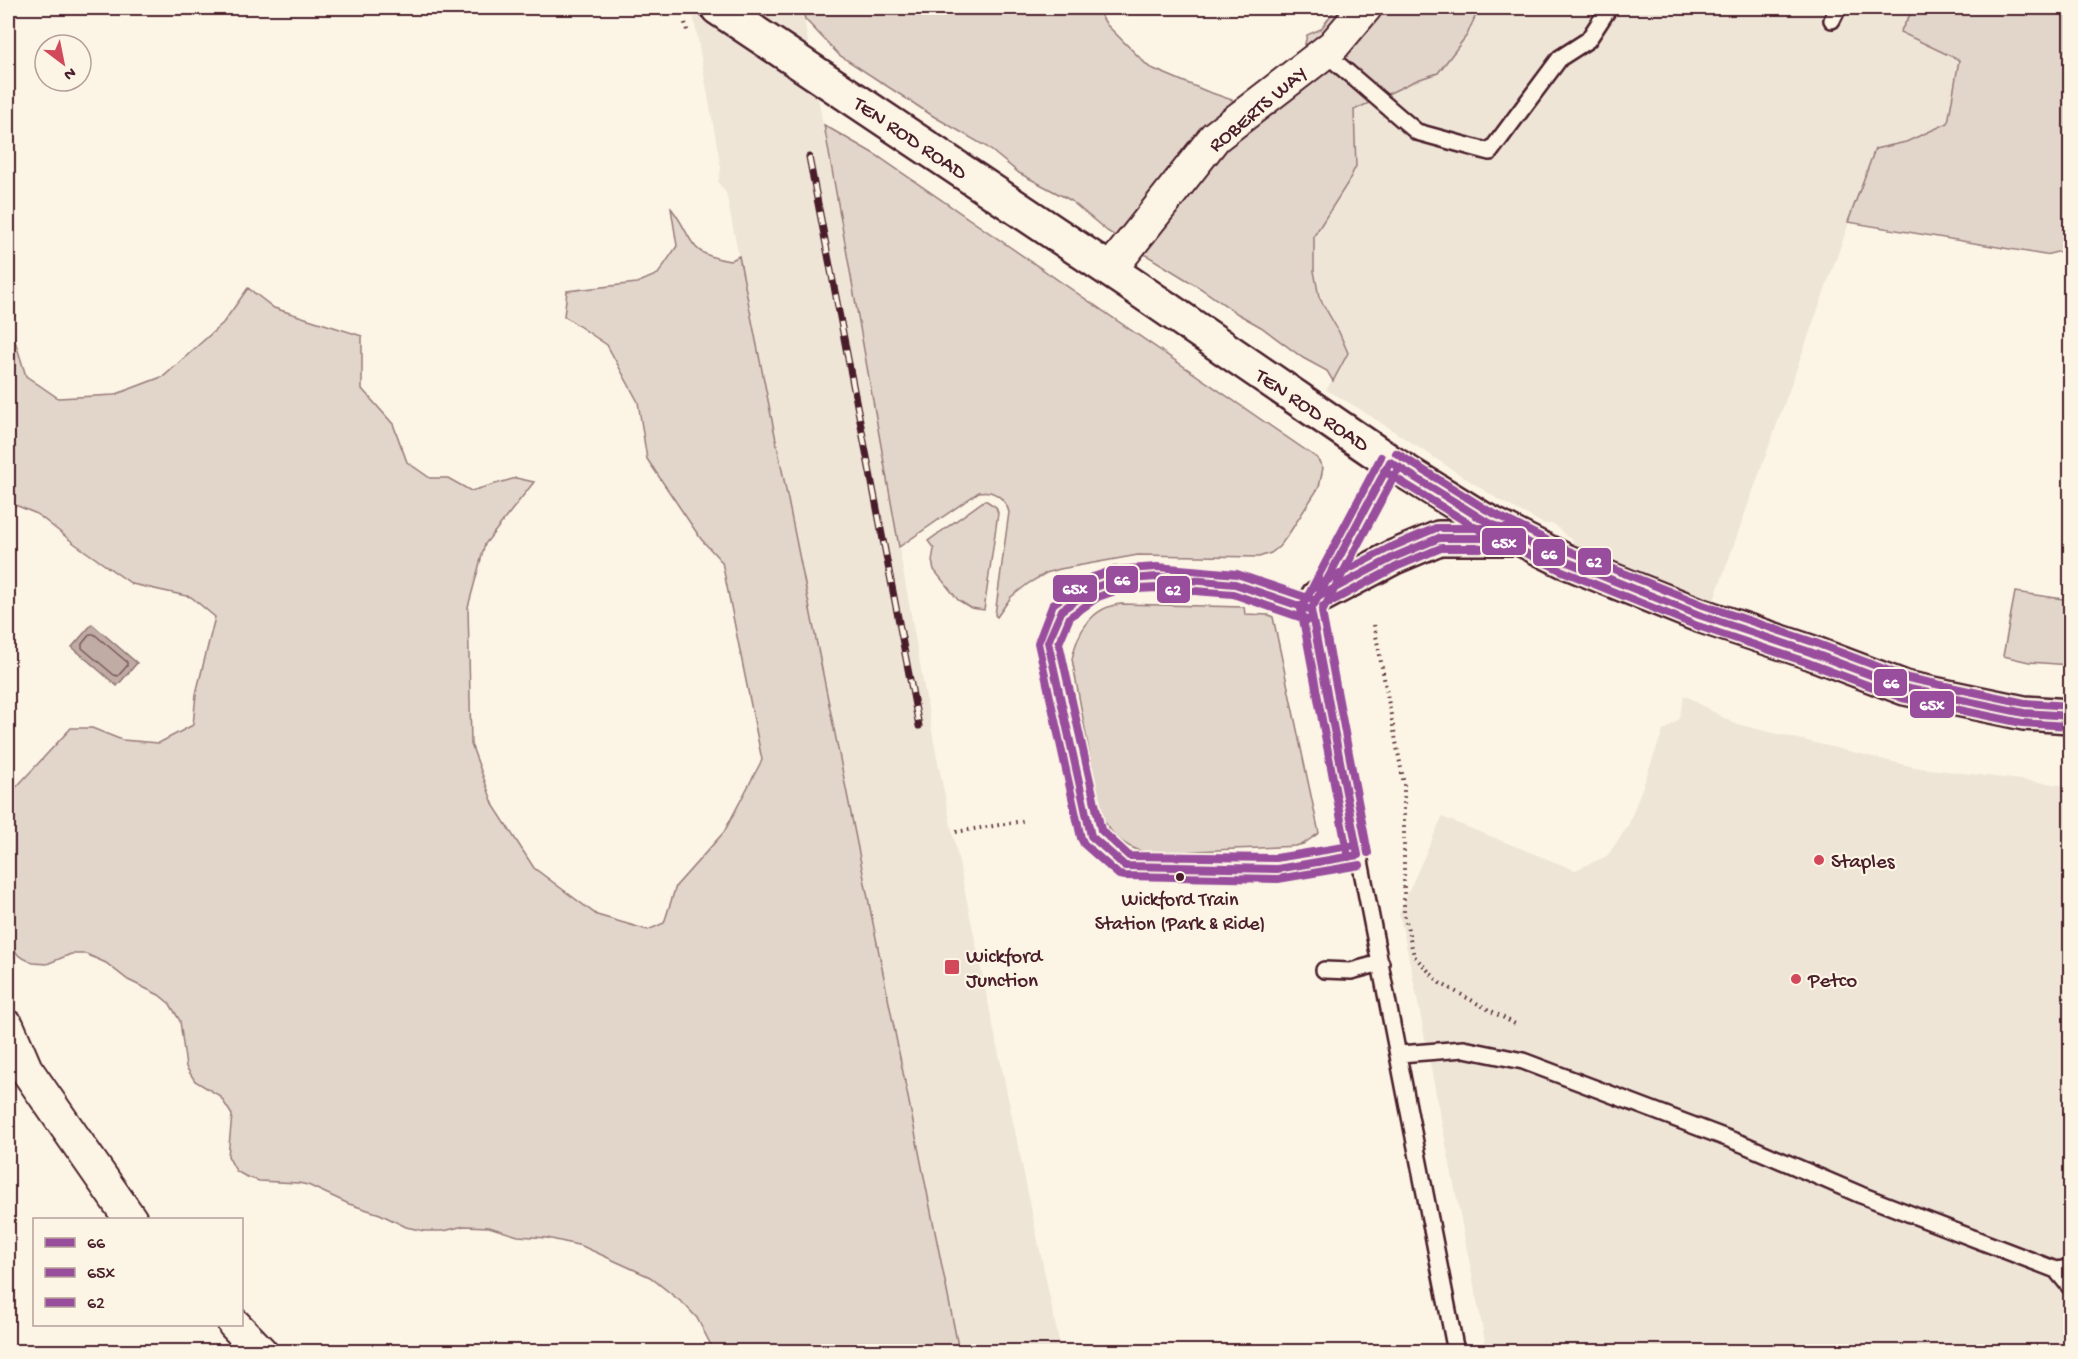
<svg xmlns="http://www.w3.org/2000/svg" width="2078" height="1359" font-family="'Gochi Hand',sans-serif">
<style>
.built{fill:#eee5d7}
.green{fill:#e2d5ca;stroke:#967a7a;stroke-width:1.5}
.water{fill:#c0aca5;stroke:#917474;stroke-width:1.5}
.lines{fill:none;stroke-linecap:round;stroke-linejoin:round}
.shore{stroke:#79575c;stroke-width:1.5}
.service-casing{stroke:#4a1f2b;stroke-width:20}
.minor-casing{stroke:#4a1f2b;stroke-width:36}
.primary-casing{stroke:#4a1f2b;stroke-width:38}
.path{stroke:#4a1f2b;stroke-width:4;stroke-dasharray:1.5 4.5;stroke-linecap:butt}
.service{stroke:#fcf5e5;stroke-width:15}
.minor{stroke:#fcf5e5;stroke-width:32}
.primary{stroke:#fcf5e5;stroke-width:33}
.rail-casing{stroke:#4a1f2b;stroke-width:7}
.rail{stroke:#fcf5e5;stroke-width:4.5;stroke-dasharray:14;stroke-linecap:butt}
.bus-1-casing{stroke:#fcf5e5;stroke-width:12}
.bus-2-casing{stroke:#fcf5e5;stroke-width:12}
.bus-3-casing{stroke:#fcf5e5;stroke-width:12}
.bus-1{stroke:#994d9d;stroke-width:8}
.bus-2{stroke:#994d9d;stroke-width:8}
.bus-3{stroke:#994d9d;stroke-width:8}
.poi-dot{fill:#d1495b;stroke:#fcf5e5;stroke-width:2}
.bus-dot{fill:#4a1f2b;stroke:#fcf5e5;stroke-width:2}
.labels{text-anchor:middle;stroke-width:4.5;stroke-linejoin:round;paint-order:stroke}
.bus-label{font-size:20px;fill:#4a1f2b;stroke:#fcf5e5}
.street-label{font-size:21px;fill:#4a1f2b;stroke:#fcf5e5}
.poi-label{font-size:21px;fill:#4a1f2b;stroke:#fcf5e5;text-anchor:start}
.line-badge{stroke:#fcf5e5;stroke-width:2}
.badge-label{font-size:16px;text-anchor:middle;font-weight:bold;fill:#fff}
</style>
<rect width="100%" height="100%" fill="#fcf5e5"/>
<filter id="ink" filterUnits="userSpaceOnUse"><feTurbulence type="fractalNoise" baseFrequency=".0167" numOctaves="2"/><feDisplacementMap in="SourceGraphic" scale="12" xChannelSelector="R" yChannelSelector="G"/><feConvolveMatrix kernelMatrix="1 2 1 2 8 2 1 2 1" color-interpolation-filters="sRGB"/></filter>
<g filter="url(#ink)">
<path class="built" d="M 692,8 L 802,8 L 936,753 L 1061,1351 L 959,1351 L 726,193 L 718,182 L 721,168 Z
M 1479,8 L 1914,8 L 1900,32 L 1959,60 L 1948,123 L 1906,142 L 1875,150 L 1708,617 L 1574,546 L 1573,540 L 1568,537 L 1568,538 L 1554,524 L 1544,524 L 1499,500 L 1358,408 L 1326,390 L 1348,353 L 1339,332 L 1319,297 L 1314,271 L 1314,236 L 1347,184 L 1356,166 L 1354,110 L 1417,80 L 1438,73 L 1467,35 Z
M 1684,695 L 1733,723 L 1914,767 L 2070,786 L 2070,1351 L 1487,1351 L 1411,968 L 1399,913 L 1442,817 L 1575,870 L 1607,856 L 1628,826 L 1663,731 L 1679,719 Z"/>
<path class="green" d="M 802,8 L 1096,8 L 1107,25 L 1149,67 L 1206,91 L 1249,106 L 1299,71 L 1307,35 L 1321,29 L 1336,8 L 1479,8 L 1467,35 L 1438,73 L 1417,80 L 1354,110 L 1356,166 L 1347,184 L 1314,236 L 1314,271 L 1319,297 L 1339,332 L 1348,353 L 1333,381 L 1327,371 L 1303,358 L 1261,327 L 1238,314 L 1200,288 L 1107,231 L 1070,200 L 1019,173 L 987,147 L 933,116 L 839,55 L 805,19 Z
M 1914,8 L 2070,8 L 2070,249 L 2045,255 L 1848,222 L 1875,149 L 1906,142 L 1948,123 L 1959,60 L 1900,32 Z
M 824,125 L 876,155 L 1317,458 L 1323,468 L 1319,487 L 1290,532 L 1280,546 L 1271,553 L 1259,557 L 1138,555 L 1060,569 L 1046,573 L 1029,583 L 1011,597 L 997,617 L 995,615 L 1009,512 C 1005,498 993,489 979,492 L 899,547 Z
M 671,208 C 696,240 684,253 730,261 L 739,256 L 959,1351 L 714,1351 L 697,1318 L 685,1305 L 650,1277 L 582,1246 L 547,1238 L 518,1236 L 489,1227 L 464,1226 L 444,1231 L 424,1231 L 406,1227 L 380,1214 L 349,1204 L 308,1185 L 298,1183 L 259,1181 L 245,1176 L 236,1171 L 228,1156 L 232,1115 L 220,1096 L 195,1081 L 186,1067 L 180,1021 L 170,1004 L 159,995 L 128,980 L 106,963 L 86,954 L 71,954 L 47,964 L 33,963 L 19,956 L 9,943 L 8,938 L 8,796 L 71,728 L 92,728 L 122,740 L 159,743 L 193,725 L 196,694 L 215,617 L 191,597 L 132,584 L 75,544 L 37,514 L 8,502 L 8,306 L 15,314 L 11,328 L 26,376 L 58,398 L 114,395 L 164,376 L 223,323 L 248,288 L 274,308 L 362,336 L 362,389 L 393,424 L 407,462 L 430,478 L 448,478 L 471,491 L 516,478 L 534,482 L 485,544 L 468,607 L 471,744 L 494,806 L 534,868 L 597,915 L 648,930 L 664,923 L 676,886 L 724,832 L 762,760 L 722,562 L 701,539 L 647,459 L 638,402 L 607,345 L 564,316 L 567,291 L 637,283 L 658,274 L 677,246 Z
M 985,500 L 996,507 L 998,513 L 984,610 L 971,608 L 958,600 L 934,570 L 932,561 L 934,549 L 928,541 Z
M 2015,592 L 2070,600 L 2070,665 L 2029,662 L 2003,656 Z
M 1121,604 L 1244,607 L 1245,614 L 1269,615 L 1273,617 L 1319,833 L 1303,844 L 1295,846 C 1262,848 1230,849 1197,851 C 1178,852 1151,857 1133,848 C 1117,841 1106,827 1100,811 L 1072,659 C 1077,633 1091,607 1121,604 Z"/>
<path class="water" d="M 92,624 L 137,663 L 117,686 L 72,647 Z"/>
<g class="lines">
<path class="shore" d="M 90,634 L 94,634 L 127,662 L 127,666 L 118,676 L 114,675 L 82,648 L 82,644 Z"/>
<defs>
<path id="service" d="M 1832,20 L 1838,8
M 1325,53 L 1417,132 L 1490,152 L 1560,58 L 1588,40 L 1609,8
M 1390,462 L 1311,610 L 1456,1352
M 1311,610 L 1235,584 L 1157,577 L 1116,580 L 1093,588 L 1062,610 L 1048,642 L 1091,836 L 1125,866 L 1277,869 L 1358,855
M 1324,970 L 1351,971 L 1381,963
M 1400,1054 L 1464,1049 L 1523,1061 L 1745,1145 L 1861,1195 L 2056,1270 L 2070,1268
M 2056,1270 L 2070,1287"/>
<path id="minor" d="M 1110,270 L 1215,137 L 1333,46 L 1365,8
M 8,1027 L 26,1069 L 131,1220
M 234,1324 L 261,1352"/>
<path id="primary" d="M 718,8 L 1135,287 L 1390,462 L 1482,519 L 1565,561 L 1624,585 L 1699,615 L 1810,652 L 1905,688 L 2024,713 L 2070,716
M 1318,597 L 1394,557 L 1439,538 L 1512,538"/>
</defs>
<use href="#service" class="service-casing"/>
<use href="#minor" class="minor-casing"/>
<use href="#primary" class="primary-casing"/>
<path class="path" d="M 685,23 L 688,34
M 1374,625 L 1404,784 L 1404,913 L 1414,956 L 1440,983 L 1515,1024
M 956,832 L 1023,821"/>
<use href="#service" class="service"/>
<use href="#minor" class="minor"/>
<use href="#primary" class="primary"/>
<defs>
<path id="rail" d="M 809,157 L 919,726"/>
</defs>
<use href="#rail" class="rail-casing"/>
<use href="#rail" class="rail"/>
<defs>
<path id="bus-1" d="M 1390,462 L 1482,519 L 1565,561 L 1699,615 L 1810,652 L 1905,688 L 2024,713 L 2070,716
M 1318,597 L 1394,557 L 1439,538 L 1519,538
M 1311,610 L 1235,584 L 1157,577 L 1116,580 L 1093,588 L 1062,610 L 1048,642 L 1091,836 L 1125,866 L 1277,869 L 1358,855
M 1358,855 L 1311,610 L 1390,462"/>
<path id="bus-2" d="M 1384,471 L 1476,528 L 1560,570 L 1695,625 L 1806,662 L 1902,698 L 2022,723 L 2069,726
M 1314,600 L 1237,574 L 1157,567 L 1114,570 L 1090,578 L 1053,604 L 1038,643 L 1081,838 L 1084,844 L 1119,875 L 1125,876 L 1278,879 L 1360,865
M 1323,606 L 1398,566 L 1441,548 L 1519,548
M 1368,853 L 1322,612 L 1399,467"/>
<path id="bus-3" d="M 1396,453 L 1487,510 L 1569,551 L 1703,605 L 1813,642 L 1908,678 L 2025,703 L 2070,706
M 1313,588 L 1389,548 L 1436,528 L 1519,528
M 1308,620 L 1233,594 L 1157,588 L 1118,590 L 1098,597 L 1070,617 L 1059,643 L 1101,830 L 1129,856 L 1276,858 L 1356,845
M 1348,857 L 1301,609 L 1381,457"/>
</defs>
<use href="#bus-1" class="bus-1-casing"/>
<use href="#bus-2" class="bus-2-casing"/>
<use href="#bus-3" class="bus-3-casing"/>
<use href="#bus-1" class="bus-1"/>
<use href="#bus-2" class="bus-2"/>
<use href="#bus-3" class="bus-3"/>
</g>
</g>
<g class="poi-dot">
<circle cx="1819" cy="860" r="6"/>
<rect x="944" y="959" width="16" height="16" rx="3"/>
<circle cx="1796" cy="979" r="6"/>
</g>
<circle class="bus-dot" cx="1180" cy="877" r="5"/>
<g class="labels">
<g class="bus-label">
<text x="1180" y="905">Wickford Train<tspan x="1180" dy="24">Station (Park &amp; Ride)</tspan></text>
</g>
<g class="street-label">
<text transform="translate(1257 108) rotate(-40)" y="7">ROBERTS WAY</text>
<text transform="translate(911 137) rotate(34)" y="7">TEN ROD ROAD</text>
<text transform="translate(1313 409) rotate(34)" y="7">TEN ROD ROAD</text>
</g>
<g class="poi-label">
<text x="1831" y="867">Staples</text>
<text x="966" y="962">Wickford<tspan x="966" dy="24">Junction</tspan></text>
<text x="1808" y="986">Petco</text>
</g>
</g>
<g class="line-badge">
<rect x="1481" y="527" width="46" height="29" rx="6" fill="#994d9d"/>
<rect x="1532" y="538" width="34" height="29" rx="6" fill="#994d9d"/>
<rect x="1577" y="547" width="35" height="29" rx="6" fill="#994d9d"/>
<rect x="1105" y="565" width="34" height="29" rx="6" fill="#994d9d"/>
<rect x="1052" y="574" width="46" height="29" rx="6" fill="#994d9d"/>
<rect x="1156" y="575" width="35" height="29" rx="6" fill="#994d9d"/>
<rect x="1873" y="668" width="35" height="29" rx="6" fill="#994d9d"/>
<rect x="1909" y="690" width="46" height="29" rx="6" fill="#994d9d"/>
</g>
<g class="badge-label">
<text x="1504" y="548">65x</text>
<text x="1549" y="559">66</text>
<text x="1594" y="567">62</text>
<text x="1122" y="585">66</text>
<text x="1075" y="594">65x</text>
<text x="1173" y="595">62</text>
<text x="1891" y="688">66</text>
<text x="1932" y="710">65x</text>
</g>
<rect width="2078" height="1359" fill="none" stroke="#fcf5e5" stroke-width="30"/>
<rect x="15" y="15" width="2048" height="1329" fill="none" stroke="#4a1f2b" stroke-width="2" filter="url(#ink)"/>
<rect x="33" y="1218" width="210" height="108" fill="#fcf5e5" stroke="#b59f9b" stroke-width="1.5"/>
<rect x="45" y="1238" width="30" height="9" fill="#994d9d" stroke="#b59f9b" stroke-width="1.5"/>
<text x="87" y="1248" font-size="18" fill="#4a1f2b">66</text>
<rect x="45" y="1268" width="30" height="9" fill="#994d9d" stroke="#b59f9b" stroke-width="1.5"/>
<text x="87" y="1278" font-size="18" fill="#4a1f2b">65x</text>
<rect x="45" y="1298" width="30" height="9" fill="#994d9d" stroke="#b59f9b" stroke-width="1.5"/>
<text x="87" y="1308" font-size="18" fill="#4a1f2b">62</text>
<g transform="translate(63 63) rotate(148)"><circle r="28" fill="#fcf5e5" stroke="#b59f9b" stroke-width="1.5"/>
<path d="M0-4.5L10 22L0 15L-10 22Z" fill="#d1495b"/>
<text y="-9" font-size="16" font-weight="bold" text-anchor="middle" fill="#4a1f2b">N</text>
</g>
</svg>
